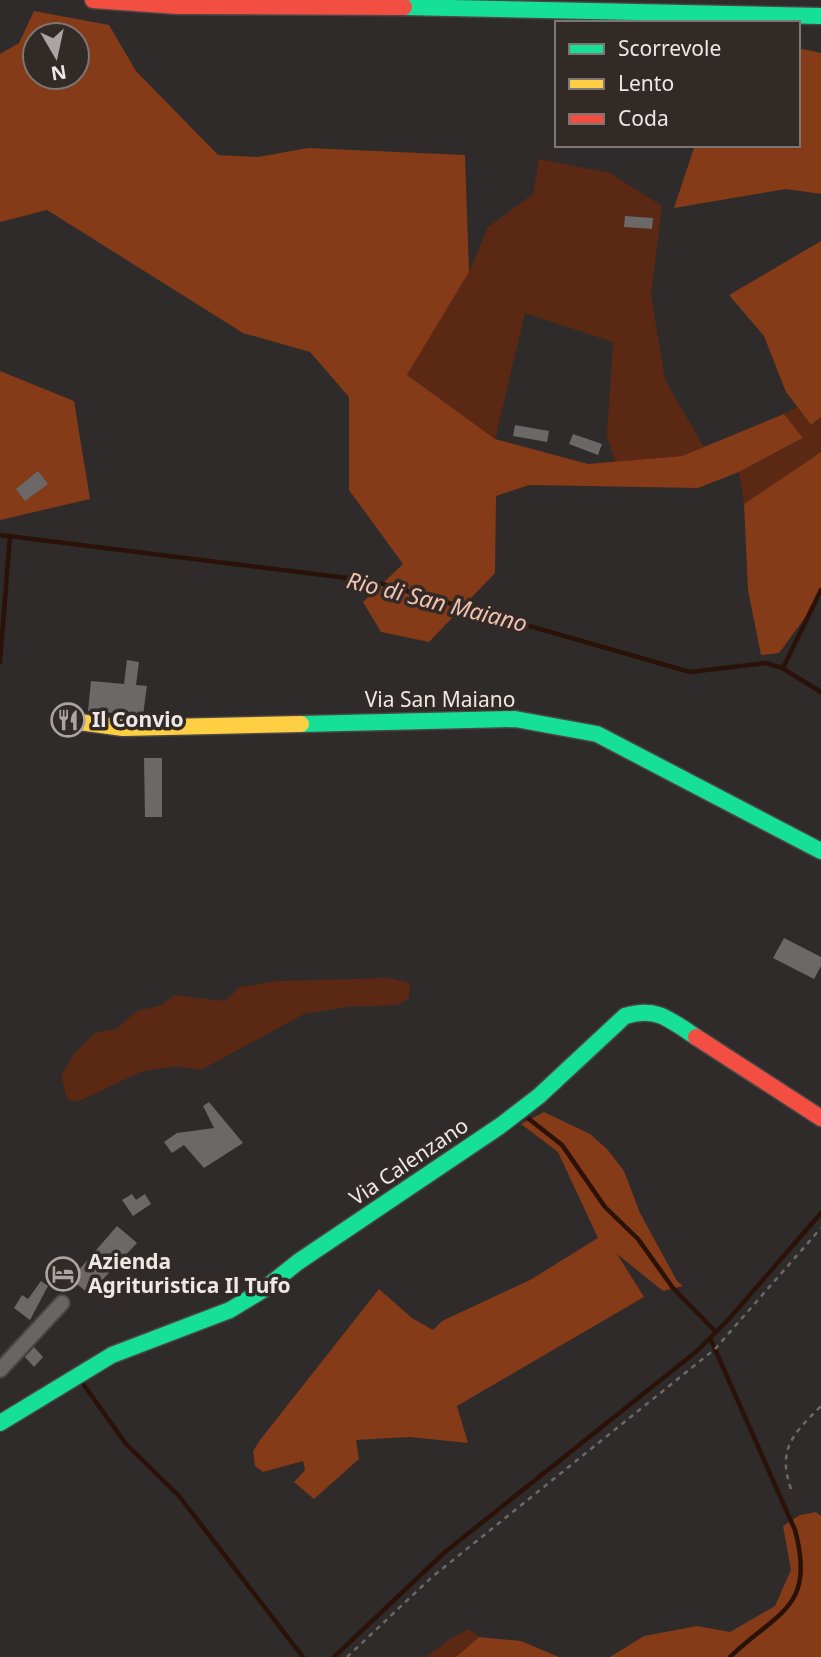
<svg xmlns="http://www.w3.org/2000/svg" width="821" height="1657" font-family="'Noto Sans',sans-serif">
<style>
.green{fill:#5a2813}
.forest{fill:#853a18;fill-rule:evenodd}
.lines{fill:none;stroke-linecap:round;stroke-linejoin:round}
.stream{stroke:#2b1208;stroke-width:4.5}
.building{fill:#6c6867}
.street-casing{stroke:#4b4645;stroke-width:18}
.fast-casing{stroke:#4b4645;stroke-width:19}
.slow-casing{stroke:#4b4645;stroke-width:19}
.jam-casing{stroke:#4b4645;stroke-width:19}
.path{stroke:#6c6968;stroke-width:2.5;stroke-dasharray:5 5;stroke-linecap:butt}
.street{stroke:#686563;stroke-width:14}
.fast{stroke:#16e098;stroke-width:16}
.slow{stroke:#ffcf43;stroke-width:16}
.jam{stroke:#f24e42;stroke-width:16}
.labels{text-anchor:middle;stroke-width:7;stroke-linejoin:round;paint-order:stroke}
.street-label{font-size:21px;fill:#ede7e5;stroke:#322a27}
.poi-label{font-size:21px;font-weight:bold;fill:#ede7e5;stroke:#322a27;text-anchor:start}
.water-label{font-size:23px;font-style:italic;fill:#f3c2af;stroke:#322a27}
</style>
<rect width="100%" height="100%" fill="#2f2b2a"/>
<path class="green" d="M 539,159 L 610,173 L 662,206 L 651,295 L 665,380 L 704,447 L 682,456 L 615,462 L 607,436 L 613,342 L 525,313 L 495,439 L 407,375 L 469,272 L 488,227 L 533,194 Z
M 797,407 L 811,425 L 821,417 L 821,452 L 744,504 L 739,472 L 802,439 L 784,414 Z
M 390,978 L 410,983 L 409,998 L 398,1005 L 347,1007 L 304,1014 L 201,1070 L 177,1066 L 143,1071 L 77,1102 L 67,1099 L 61,1076 L 73,1055 L 95,1033 L 116,1029 L 137,1011 L 159,1006 L 175,995 L 225,1001 L 240,987 L 277,981 Z
M 469,1629 L 479,1637 L 456,1657 L 426,1657 L 451,1638 Z"/>
<path class="forest" d="M 34,11 L 109,25 L 136,71 L 218,155 L 258,157 L 308,148 L 465,155 L 469,272 L 407,375 L 495,439 L 588,464 L 682,456 L 784,414 L 803,438 L 739,472 L 698,488 L 529,485 L 496,496 L 495,573 L 429,642 L 381,632 L 363,602 L 403,564 L 349,490 L 349,397 L 310,352 L 243,333 L 47,210 L 0,222 L 0,54 L 19,43 ZM 35,35 L 77,35 L 77,77 L 35,77 Z
M 798,48 L 821,53 L 821,194 L 786,189 L 674,208 L 694,148 L 684,145 L 798,145 Z
M 821,241 L 821,417 L 811,425 L 786,392 L 764,336 L 729,295 Z
M 0,371 L 74,401 L 90,499 L 0,520 Z
M 821,452 L 821,596 L 779,653 L 761,655 L 748,590 L 744,504 Z
M 544,1112 L 590,1134 L 607,1149 L 624,1171 L 640,1213 L 677,1281 L 683,1286 L 663,1291 L 617,1254 L 644,1297 L 457,1406 L 468,1443 L 410,1437 L 356,1440 L 359,1459 L 314,1499 L 294,1482 L 305,1470 L 303,1461 L 263,1472 L 255,1466 L 253,1451 L 260,1440 L 379,1289 L 412,1318 L 433,1330 L 442,1321 L 530,1280 L 598,1238 L 558,1152 L 521,1124 Z
M 816,1512 L 821,1516 L 821,1657 L 610,1657 L 644,1636 L 697,1626 L 730,1632 L 775,1606 L 791,1570 L 783,1526 L 800,1515 Z
M 479,1637 L 521,1641 L 559,1657 L 456,1657 Z"/>
<g class="lines">
<path class="stream" d="M 0,535 L 372,581 L 690,672 L 766,663 L 782,668 L 821,692
M 0,662 L 10,536
M 783,668 L 821,590
M 529,1119 L 562,1145 L 605,1207 L 638,1239 L 673,1288 L 716,1332
M 710,1338 L 795,1530 C 816,1608 778,1611 730,1657
M 81,1381 L 126,1444 L 179,1496 L 303,1657
M 334,1657 L 445,1552 L 697,1351 L 728,1320 L 821,1213"/>
</g>
<path class="building" d="M 625,216 L 653,218 L 652,229 L 624,227 Z
M 515,425 L 549,431 L 547,442 L 513,436 Z
M 573,434 L 602,444 L 598,455 L 569,444 Z
M 38,471 L 48,484 L 25,501 L 16,489 Z
M 127,660 L 139,662 L 136,685 L 147,686 L 143,715 L 88,711 L 91,681 L 124,684 Z
M 144,758 L 162,758 L 162,817 L 145,817 Z
M 784,938 L 821,957 L 821,966 L 814,979 L 773,958 Z
M 209,1102 L 243,1143 L 204,1168 L 184,1145 L 172,1153 L 164,1142 L 177,1133 L 214,1128 L 203,1106 Z
M 132,1194 L 136,1200 L 145,1194 L 151,1204 L 133,1216 L 122,1200 Z
M 117,1226 L 137,1243 L 89,1294 L 71,1279 Z
M 41,1281 L 48,1286 L 30,1320 L 14,1308 L 22,1295 L 28,1299 Z
M 34,1347 L 43,1357 L 34,1367 L 25,1357 Z"/>
<g class="lines">
<defs>
<path id="street" d="M 0,1370 L 62,1303"/>
<path id="fast" d="M 404,7 L 821,16
M 301,724 L 515,719 L 597,734 L 821,851
M 0,1423 L 112,1355 L 230,1310 L 263,1290 L 298,1262 L 500,1126 L 539,1096 L 625,1016 C 657,1006 670,1020 696,1037"/>
<path id="slow" d="M 72,721 L 123,728 L 301,724"/>
<path id="jam" d="M 93,0 L 178,6 L 404,7
M 696,1037 L 821,1118"/>
</defs>
<use href="#street" class="street-casing"/>
<use href="#fast" class="fast-casing"/>
<use href="#slow" class="slow-casing"/>
<use href="#jam" class="jam-casing"/>
<path class="path" d="M 791,1489 C 777,1449 793,1434 821,1406
M 347,1657 L 432,1577 L 715,1349 L 821,1228"/>
<use href="#street" class="street"/>
<use href="#fast" class="fast"/>
<use href="#slow" class="slow"/>
<use href="#jam" class="jam"/>
</g>
<defs>
<symbol id="restaurant-ring" viewBox="-11 -11 22 22"><circle r="9.5" fill="#322a27" stroke="#aaa5a4" stroke-width="1.5"/><path d="M-5-6h1v4h1v-4h1v4h1v-4h1v5L-1.5 .5V6h-2V.5L-5-1ZM5-6V6H3V1.5H1.5Q1.5-4 5-6Z" fill="#aaa5a4"/></symbol>
<symbol id="hotel-ring" viewBox="-11 -11 22 22"><circle r="9.5" fill="#322a27" stroke="#aaa5a4" stroke-width="1.5"/><path d="M-6-4.5h1.5V1H6V5H4.5V3h-9V5H-6ZM-4 0a1.8 1.8 0 1 1 3.6 0ZM.5 0V-2.5h3Q6-2.5 6 0Z" fill="#aaa5a4"/></symbol>
</defs>
<g fill-rule="evenodd">
<use href="#restaurant-ring" x="49" y="701" width="38" height="38"/>
<use href="#hotel-ring" x="44" y="1255" width="38" height="38"/>
</g>
<g class="labels">
<g class="street-label">
<text x="440" y="707">Via San Maiano</text>
<text transform="translate(409 1162) rotate(-34)" y="7">Via Calenzano</text>
</g>
<g class="poi-label">
<text x="92" y="727">Il Convio</text>
<text x="88" y="1269">Azienda<tspan x="88" dy="24">Agrituristica Il Tufo</tspan></text>
</g>
<g class="water-label">
<text transform="translate(437 602) rotate(14)" y="8">Rio di San Maiano</text>
</g>
</g>
<rect x="555" y="21" width="245" height="126" fill="#322a27" stroke="#7d7673" stroke-width="2"/>
<rect x="569" y="44" width="35" height="10" fill="#16e098" stroke="#7d7673" stroke-width="2"/>
<text x="618" y="56" font-size="21" fill="#ede7e5">Scorrevole</text>
<rect x="569" y="79" width="35" height="10" fill="#ffcf43" stroke="#7d7673" stroke-width="2"/>
<text x="618" y="91" font-size="21" fill="#ede7e5">Lento</text>
<rect x="569" y="114" width="35" height="10" fill="#f24e42" stroke="#7d7673" stroke-width="2"/>
<text x="618" y="126" font-size="21" fill="#ede7e5">Coda</text>
<g transform="translate(56 56) rotate(171)"><circle r="33" fill="#322a27" stroke="#7d7673" stroke-width="2"/>
<path d="M0-5L12 26L0 18L-12 26Z" fill="#aaa5a4"/>
<text y="-10" font-size="19" font-weight="bold" text-anchor="middle" fill="#ede7e5">N</text>
</g>
</svg>
